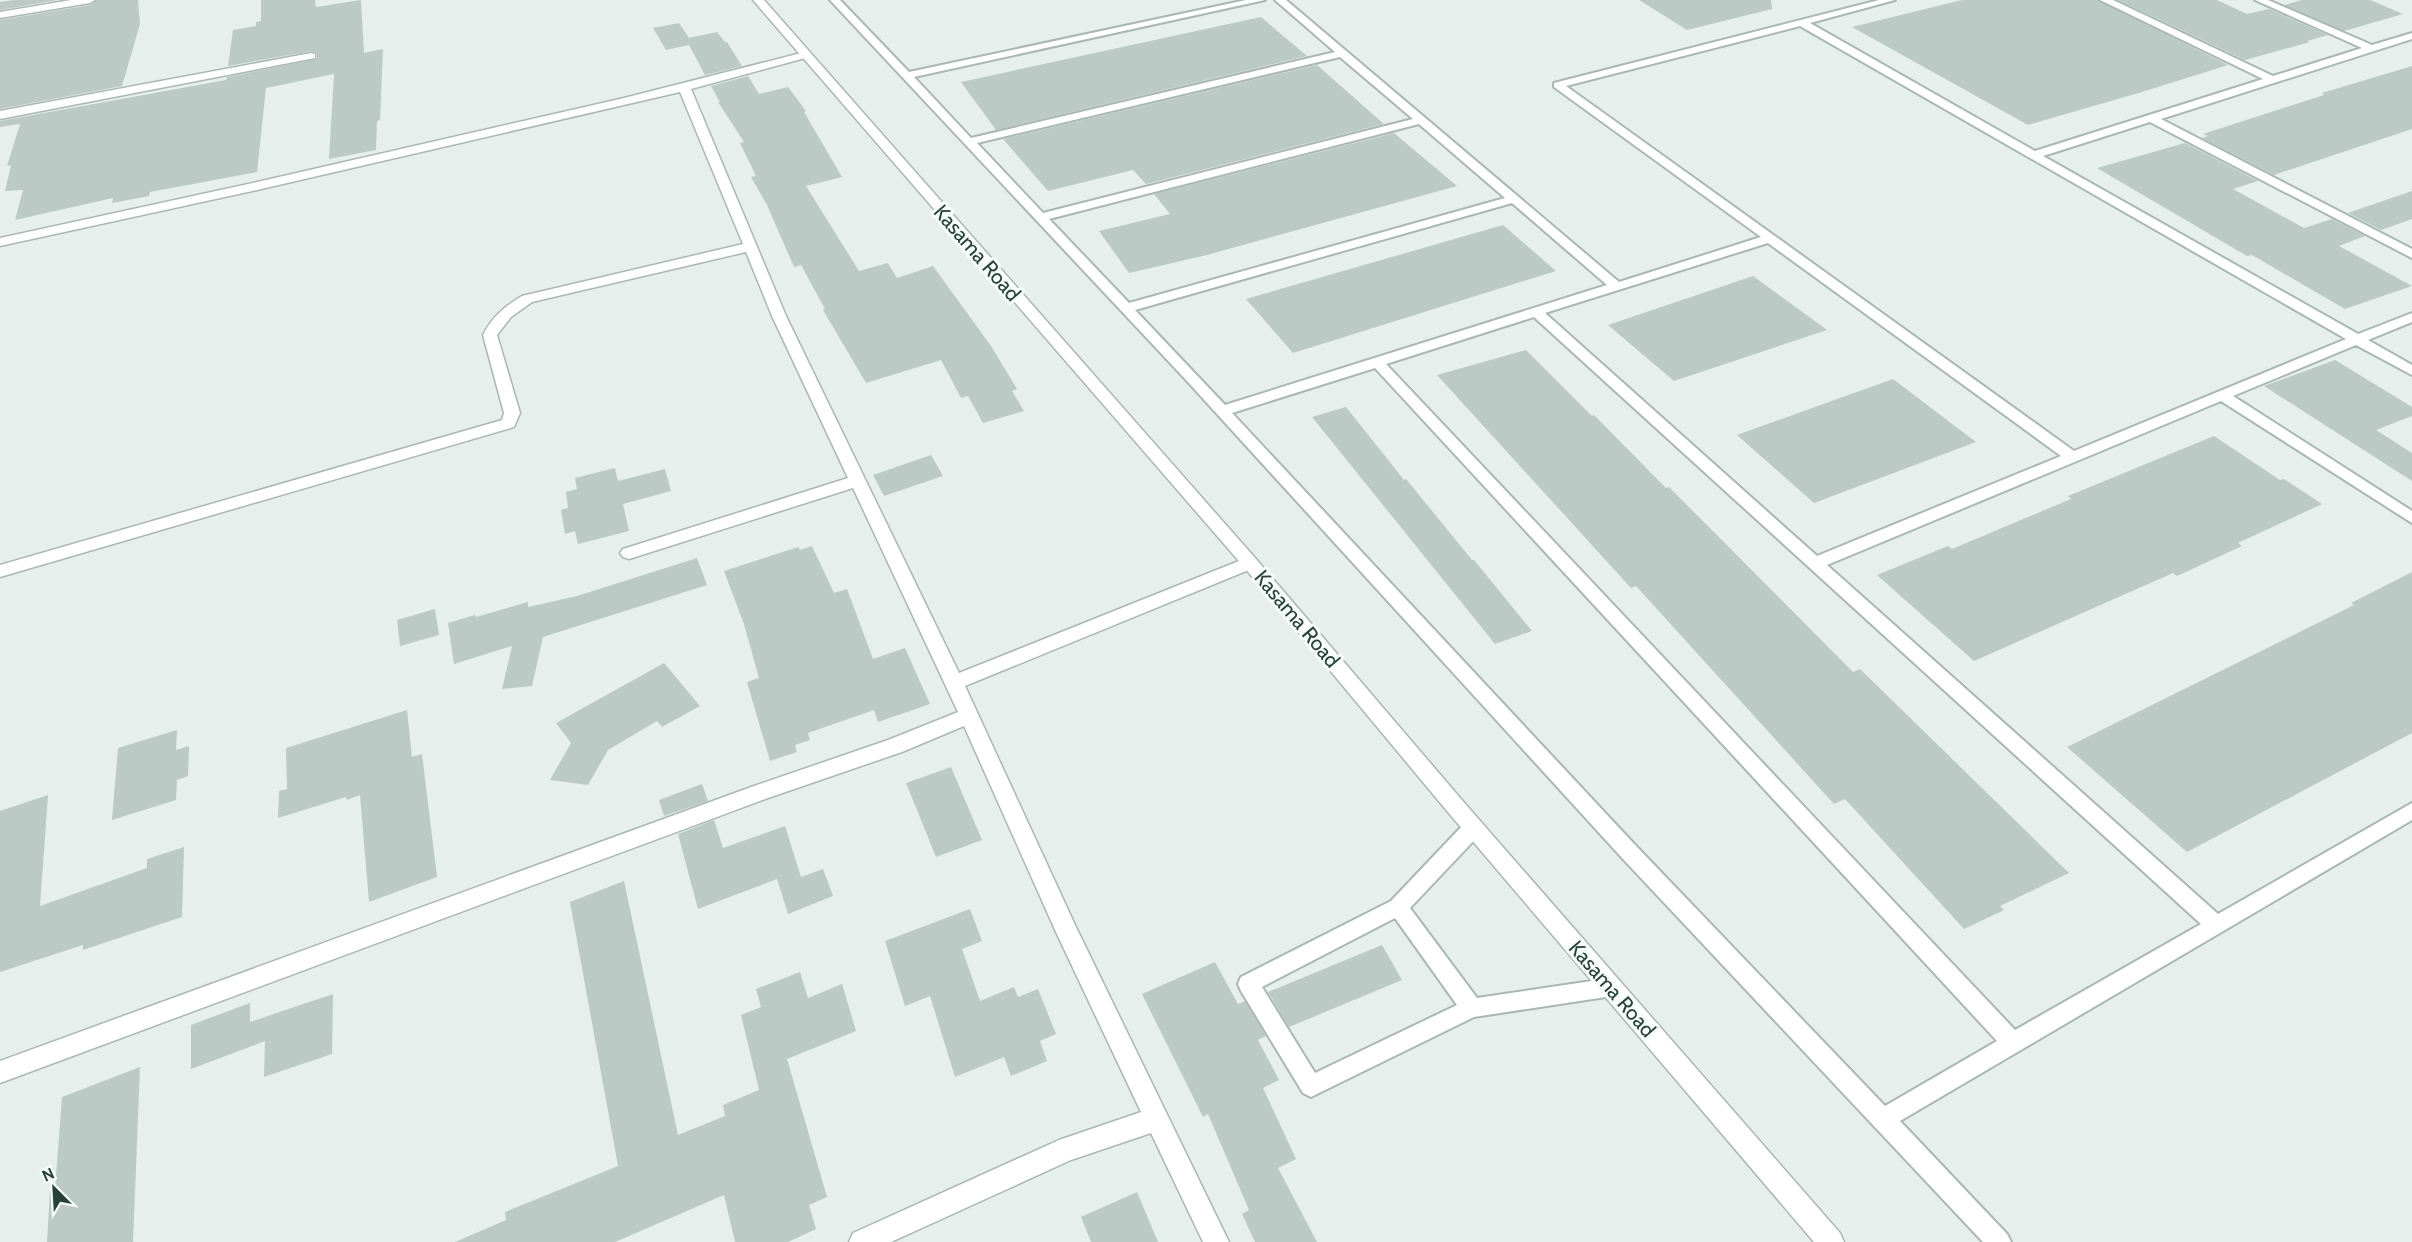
<svg xmlns="http://www.w3.org/2000/svg" width="2412" height="1242" font-family="Cabin,sans-serif">
<style>
.building{fill:#bbcac4}
.lines{fill:none;stroke-linecap:round;stroke-linejoin:round}
.service-casing{stroke:#a8b8b2;stroke-width:4}
.minor-casing{stroke:#a8b8b2;stroke-width:3}
.tertiary-casing{stroke:#a8b8b2;stroke-width:3}
.service{fill:#fff;fill-rule:evenodd}
.minor{fill:#fff;fill-rule:evenodd}
.tertiary{fill:#fff;fill-rule:evenodd}
.labels{text-anchor:middle;stroke-width:6;stroke-linejoin:round;paint-order:stroke}
.street-label{font-size:21px;fill:#24423a;stroke:#f7fbf9}
</style>
<rect width="100%" height="100%" fill="#e6efeb"/>
<path class="building" d="M 15,0 L 57,0 L 0,10 L 0,2 Z
M 97,0 L 138,0 L 140,24 L 122,86 L 0,109 L 0,20 L 90,5 Z
M 261,0 L 315,0 L 316,7 L 361,0 L 364,53 L 383,49 L 380,120 L 377,121 L 376,150 L 329,159 L 334,74 L 266,88 L 257,172 L 150,192 L 149,196 L 112,203 L 113,198 L 15,220 L 23,190 L 5,191 L 11,165 L 7,166 L 20,124 L 0,127 L 0,121 L 226,80 L 227,77 L 317,59 L 317,53 L 311,51 L 228,66 L 233,30 L 256,26 L 256,22 L 261,21 Z
M 1639,0 L 1771,0 L 1772,9 L 1687,30 Z
M 1962,0 L 2098,0 L 2228,65 L 2142,92 L 2028,125 L 1852,27 Z
M 2118,0 L 2217,0 L 2247,14 L 2269,9 L 2328,35 L 2307,41 L 2310,42 L 2245,60 Z
M 2302,0 L 2370,0 L 2403,14 L 2344,31 L 2284,5 Z
M 1261,17 L 1307,56 L 996,130 L 961,82 Z
M 679,23 L 689,38 L 717,32 L 725,42 L 727,42 L 742,66 L 705,75 L 689,45 L 666,50 L 653,28 Z
M 1317,65 L 1384,124 L 1146,184 L 1133,170 L 1048,191 L 1003,139 Z
M 2412,66 L 2412,129 L 2274,175 L 2202,138 L 2208,136 L 2203,134 L 2324,95 L 2322,93 Z
M 748,76 L 759,94 L 788,87 L 806,111 L 804,112 L 842,177 L 806,186 L 859,271 L 888,263 L 897,278 L 933,266 L 991,346 L 1017,389 L 1012,391 L 1024,411 L 983,423 L 968,396 L 961,398 L 941,360 L 866,383 L 823,310 L 825,309 L 801,265 L 794,267 L 767,205 L 751,177 L 756,176 L 740,143 L 744,142 L 718,102 L 720,102 L 711,86 Z
M 1394,133 L 1457,186 L 1207,255 L 1129,273 L 1099,231 L 1170,214 L 1154,194 Z
M 2185,143 L 2258,181 L 2233,189 L 2304,228 L 2332,219 L 2365,236 L 2339,246 L 2412,286 L 2345,309 L 2252,255 L 2247,256 L 2097,168 Z
M 2412,191 L 2412,219 L 2381,230 L 2348,213 Z
M 1503,225 L 1556,271 L 1293,353 L 1246,299 Z
M 1753,276 L 1827,330 L 1674,381 L 1608,325 Z
M 1526,350 L 1592,416 L 1594,415 L 1666,488 L 1669,487 L 1853,672 L 1860,669 L 2069,873 L 2000,906 L 2004,910 L 1964,929 L 1845,799 L 1834,804 L 1636,586 L 1631,588 L 1437,375 Z
M 2335,360 L 2412,407 L 2412,416 L 2376,430 L 2412,453 L 2412,481 L 2264,386 Z
M 1893,379 L 1976,442 L 1814,503 L 1737,435 Z
M 1346,407 L 1404,480 L 1406,479 L 1472,560 L 1474,560 L 1532,631 L 1495,644 L 1312,417 Z
M 2214,436 L 2280,480 L 2284,479 L 2322,504 L 2238,543 L 2242,546 L 2177,576 L 2173,573 L 1974,661 L 1877,575 L 1948,546 L 1952,549 L 2071,499 L 2068,496 Z
M 931,455 L 943,476 L 884,496 L 873,475 Z
M 615,468 L 618,481 L 665,469 L 671,491 L 623,504 L 629,531 L 578,544 L 575,531 L 565,534 L 561,510 L 568,508 L 566,492 L 577,489 L 575,478 Z
M 812,546 L 834,593 L 847,589 L 873,659 L 905,648 L 930,704 L 878,722 L 874,710 L 808,733 L 810,740 L 795,745 L 797,752 L 770,761 L 747,682 L 759,678 L 744,624 L 724,571 L 798,547 L 800,550 Z
M 697,558 L 707,585 L 543,637 L 532,686 L 502,689 L 512,646 L 454,664 L 448,623 L 475,615 L 476,617 L 528,602 L 528,607 L 577,596 Z
M 2412,572 L 2412,733 L 2187,852 L 2067,747 L 2354,605 L 2351,603 Z
M 435,609 L 439,635 L 400,646 L 397,620 Z
M 664,663 L 700,706 L 662,727 L 657,721 L 608,750 L 588,785 L 550,780 L 571,743 L 556,723 Z
M 407,710 L 412,757 L 422,754 L 437,877 L 369,902 L 360,795 L 347,800 L 346,797 L 278,818 L 279,791 L 287,789 L 286,748 Z
M 177,730 L 176,750 L 189,746 L 188,776 L 177,780 L 176,800 L 112,820 L 118,748 Z
M 951,767 L 982,840 L 936,857 L 906,783 Z
M 702,784 L 708,801 L 664,816 L 659,800 Z
M 48,795 L 40,906 L 147,868 L 147,859 L 184,847 L 182,917 L 83,950 L 83,945 L 0,972 L 0,811 Z
M 714,820 L 723,848 L 785,826 L 801,877 L 823,869 L 833,896 L 788,914 L 777,879 L 698,909 L 678,834 Z
M 624,881 L 678,1135 L 725,1116 L 723,1105 L 759,1090 L 741,1015 L 761,1007 L 756,989 L 800,972 L 808,998 L 842,984 L 856,1031 L 787,1059 L 827,1197 L 809,1205 L 816,1229 L 788,1242 L 735,1242 L 724,1195 L 615,1242 L 455,1242 L 506,1220 L 505,1212 L 618,1166 L 570,902 Z
M 970,909 L 982,941 L 962,949 L 980,1001 L 1014,987 L 1018,997 L 1038,989 L 1056,1034 L 1040,1041 L 1047,1061 L 1011,1076 L 1004,1057 L 955,1077 L 930,996 L 905,1006 L 885,941 Z
M 1382,945 L 1402,980 L 1289,1027 L 1268,992 Z
M 1215,962 L 1238,1004 L 1245,1001 L 1266,1036 L 1258,1040 L 1279,1080 L 1263,1088 L 1296,1159 L 1278,1168 L 1317,1242 L 1255,1242 L 1242,1214 L 1249,1210 L 1208,1114 L 1203,1117 L 1142,994 Z
M 333,994 L 332,1054 L 264,1077 L 265,1041 L 191,1069 L 191,1025 L 250,1003 L 250,1022 Z
M 140,1067 L 133,1242 L 47,1242 L 50,1191 L 55,1189 L 62,1097 Z
M 1137,1192 L 1158,1242 L 1091,1242 L 1081,1217 Z"/>
<g class="lines">
<defs>
<path id="service" d="M 830,0 L 840,0 L 909,72 L 1246,0 L 1265,0 L 914,77 L 971,138 L 1335,52 L 1275,0 L 1286,0 L 1619,282 L 1761,237 L 1554,87 L 1554,83 L 1879,0 L 1895,0 L 1810,23 L 2035,151 L 2263,79 L 2100,0 L 2113,0 L 2273,76 L 2362,48 L 2255,0 L 2268,0 L 2372,45 L 2412,33 L 2412,39 L 2161,119 L 2412,249 L 2412,258 L 2150,122 L 2043,156 L 2358,334 L 2412,313 L 2412,322 L 2368,340 L 2412,365 L 2412,375 L 2356,345 L 2233,396 L 2412,511 L 2412,523 L 2221,401 L 1827,565 L 2218,914 L 2412,803 L 2412,820 L 1900,1121 L 2007,1234 L 2011,1242 L 1983,1242 L 1623,859 L 1187,381 ZM 1800,26 L 2346,339 L 2074,451 L 1566,86 ZM 1340,57 L 1413,119 L 1043,213 L 977,143 ZM 1419,124 L 1505,198 L 1129,303 L 1049,219 ZM 1512,203 L 1607,285 L 1225,405 L 1135,310 ZM 1768,243 L 2061,456 L 1817,556 L 1545,313 ZM 1534,317 L 2201,924 L 2015,1030 L 1386,364 ZM 1375,368 L 1997,1041 L 1885,1106 L 1637,847 L 1232,413 Z
M 1473,820 L 1480,822 L 1482,828 L 1480,834 L 1410,908 L 1477,998 L 1612,978 L 1619,981 L 1622,988 L 1619,995 L 1474,1017 L 1319,1093 L 1311,1097 L 1303,1093 L 1241,991 L 1238,984 L 1241,977 L 1391,901 L 1466,822 ZM 1395,918 L 1457,1005 L 1315,1073 L 1262,987 Z"/>
<path id="minor" d="M 71,0 L 95,0 L 90,3 L 0,18 L 0,12 Z
M 805,52 L 811,55 L 809,57 L 691,89 L 786,316 L 959,673 L 1244,559 L 1250,557 L 1256,559 L 1259,563 L 1256,567 L 965,686 L 1075,925 L 1229,1242 L 1203,1242 L 1151,1133 L 1071,1160 L 891,1242 L 849,1242 L 853,1233 L 1059,1140 L 1141,1112 L 1056,932 L 964,726 L 902,752 L 768,798 L 0,1083 L 0,1061 L 754,786 L 888,740 L 958,712 L 853,488 L 629,559 L 623,557 L 620,553 L 623,549 L 848,478 L 772,316 L 746,252 L 532,302 L 511,317 L 497,335 L 520,413 L 514,427 L 0,577 L 0,565 L 502,420 L 504,413 L 483,335 C 492,317 505,306 522,296 L 743,244 L 680,92 L 257,190 L 0,246 L 0,238 L 257,182 L 624,98 Z
M 311,53 L 315,54 L 315,58 L 0,119 L 0,111 Z"/>
<path id="tertiary" d="M 753,0 L 764,0 L 1256,559 L 1461,799 L 1840,1233 L 1844,1242 L 1814,1242 L 1447,811 L 1244,567 Z"/>
</defs>
<use href="#service" class="service-casing"/>
<use href="#minor" class="minor-casing"/>
<use href="#tertiary" class="tertiary-casing"/>
<use href="#service" class="service"/>
<use href="#minor" class="minor"/>
<use href="#tertiary" class="tertiary"/>
</g>
<g class="labels">
<g class="street-label">
<text transform="translate(977 253) rotate(49)" y="7">Kasama Road</text>
<text transform="translate(1297 619) rotate(50)" y="7">Kasama Road</text>
<text transform="translate(1612 989) rotate(49)" y="7">Kasama Road</text>
</g>
</g>
<g transform="translate(54 1188) rotate(336)" stroke="#f7fbf9" stroke-width="4.5" paint-order="stroke">
<path d="M0-4.5L10 22L0 15L-10 22Z" fill="#24423a"/>
<text y="-9" font-size="16" font-weight="bold" text-anchor="middle" fill="#24423a">N</text>
</g>
</svg>
